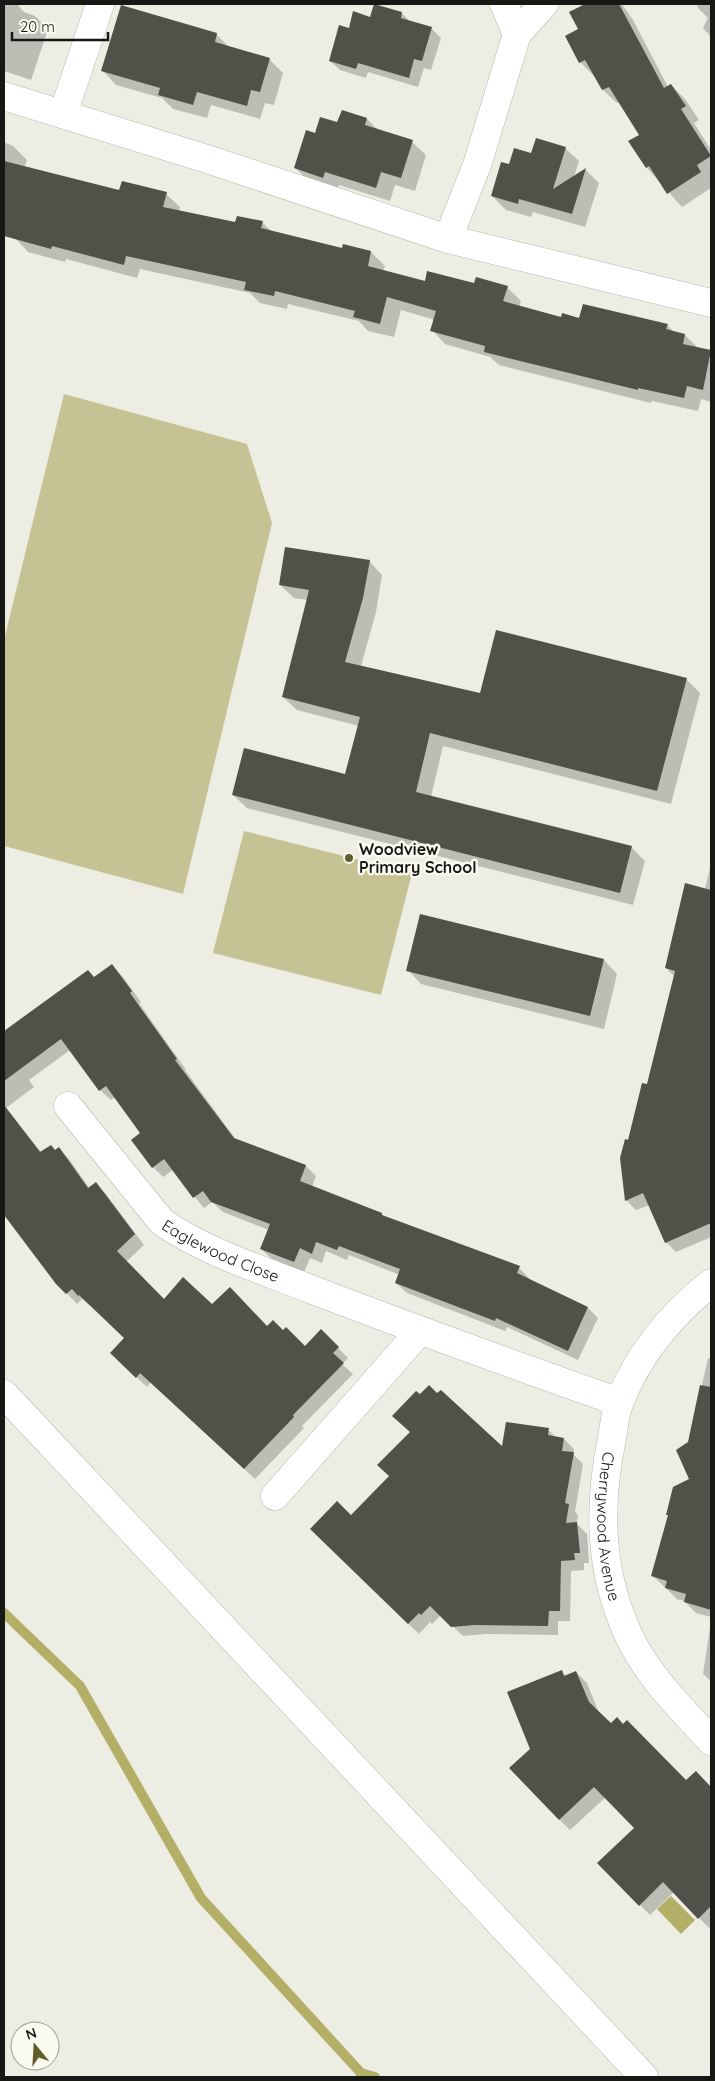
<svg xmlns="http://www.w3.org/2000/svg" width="715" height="2081" font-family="Quicksand,sans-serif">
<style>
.green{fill:#c5c394}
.water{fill:#b3af66}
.shadow{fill:#0003}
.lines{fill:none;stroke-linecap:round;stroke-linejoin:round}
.stream{stroke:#b3af66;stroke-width:10}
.building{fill:#515149}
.minor-casing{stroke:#b8b8af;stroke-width:29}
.minor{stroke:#fff;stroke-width:28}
.poi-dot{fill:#615e2b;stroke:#fafaf1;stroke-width:2}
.labels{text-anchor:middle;stroke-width:5;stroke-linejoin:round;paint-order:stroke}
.poi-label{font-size:16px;font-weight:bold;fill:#171714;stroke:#fafaf1;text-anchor:start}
.street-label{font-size:16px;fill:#171714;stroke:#fafaf1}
</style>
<rect width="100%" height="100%" fill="#edede4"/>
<path class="green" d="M 64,394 L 247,444 L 272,523 L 183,894 L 4,846 L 4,640 Z
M 244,831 L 412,873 L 381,995 L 213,953 Z"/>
<path class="water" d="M 671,1896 L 695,1920 L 681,1934 L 657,1909 Z"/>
<path class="shadow" d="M 4,4 L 17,4 L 24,12 L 35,16 L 48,29 L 31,80 L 4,71 Z
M 585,4 L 622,4 L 633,20 L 668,87 L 671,85 L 685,99 L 699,120 L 694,123 L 711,150 L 711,178 L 710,179 L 711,188 L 682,207 L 647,168 L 630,142 L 641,135 L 620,102 L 617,103 L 603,90 L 594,76 L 580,62 L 580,29 Z
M 698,4 L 711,4 L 711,37 L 703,28 L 708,18 L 697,7 Z
M 402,13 L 410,22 L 431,28 L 441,38 L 431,70 L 424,68 L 418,87 L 368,72 L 366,78 L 340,70 L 330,61 L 349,30 Z
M 216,34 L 230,48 L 269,59 L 283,73 L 274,105 L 265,103 L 260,119 L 211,105 L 207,118 L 173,109 L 162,98 L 116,85 L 103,71 Z
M 342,111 L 367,119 L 378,130 L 412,142 L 426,155 L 415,191 L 395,185 L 390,201 L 339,185 L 337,191 L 309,181 L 295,168 L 316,134 L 338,124 Z
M 4,142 L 13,146 L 27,160 L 24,168 L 120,192 L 166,194 L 180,207 L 179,212 L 236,224 L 262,222 L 272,232 L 343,250 L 344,246 L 371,252 L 385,266 L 383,271 L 426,282 L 507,287 L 521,301 L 519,307 L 562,319 L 667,325 L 675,333 L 685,335 L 698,348 L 711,351 L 711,402 L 701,399 L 698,411 L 652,401 L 651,403 L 499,365 L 490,357 L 445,344 L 432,330 L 435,320 L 401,310 L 394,337 L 368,331 L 359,321 L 288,304 L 287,309 L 260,303 L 250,293 L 140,269 L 137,278 L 66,259 L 65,262 L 28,252 L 15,238 L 16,234 L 4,230 Z
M 565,148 L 579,161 L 574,177 L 586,170 L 599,183 L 585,227 L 533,212 L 531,217 L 506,210 L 492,196 L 532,155 Z
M 369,561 L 382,575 L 376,612 L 361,666 L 481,694 L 686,679 L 700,693 L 671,804 L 443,746 L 431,797 L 631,847 L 645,861 L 633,905 L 247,808 L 233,795 L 346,776 L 359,726 L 297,710 L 283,697 L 308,600 L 294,598 L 280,585 Z
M 711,864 L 711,1237 L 676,1252 L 666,1242 L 650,1205 L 636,1210 L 626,1200 L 629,1141 L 648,1085 L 675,977 L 666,968 L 705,889 Z
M 604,960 L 617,974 L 604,1029 L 421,984 L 408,970 Z
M 112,966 L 122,976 L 141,1002 L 139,1003 L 186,1070 L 185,1070 L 237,1141 L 306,1166 L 316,1176 L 312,1187 L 381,1214 L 385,1218 L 519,1268 L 529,1278 L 528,1280 L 588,1308 L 598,1318 L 578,1360 L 507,1327 L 505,1331 L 407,1293 L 396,1283 L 400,1275 L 349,1255 L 347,1260 L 326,1251 L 322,1263 L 310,1258 L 304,1272 L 272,1259 L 261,1249 L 269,1230 L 223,1212 L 212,1202 L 204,1208 L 173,1170 L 163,1177 L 153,1167 L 133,1140 L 141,1134 L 115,1097 L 111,1100 L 100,1090 L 70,1050 L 29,1080 L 34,1087 L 6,1108 L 42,1153 L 59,1149 L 69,1159 L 90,1189 L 96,1184 L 106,1194 L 144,1245 L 126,1262 L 164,1301 L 212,1305 L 267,1327 L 283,1331 L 305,1348 L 321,1331 L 348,1358 L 342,1364 L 353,1374 L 302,1426 L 304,1428 L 255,1479 L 151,1382 L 147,1387 L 122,1363 L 125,1338 L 90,1304 L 89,1305 L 82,1299 L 77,1304 L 57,1283 L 4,1213 L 4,1039 Z
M 708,1358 L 711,1359 L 711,1617 L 696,1613 L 684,1601 L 677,1599 L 653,1576 L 691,1480 L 689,1443 Z
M 548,1430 L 556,1437 L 564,1439 L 574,1449 L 573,1454 L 583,1464 L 575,1512 L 578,1515 L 577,1524 L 587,1534 L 589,1563 L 584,1563 L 584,1570 L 571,1571 L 570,1621 L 558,1621 L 558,1635 L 486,1634 L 463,1636 L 441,1615 L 432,1624 L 430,1622 L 419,1634 L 311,1529 L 351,1517 Z
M 711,1621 L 711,1681 L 703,1674 Z
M 562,1672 L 566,1676 L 576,1672 L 587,1683 L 599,1713 L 611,1724 L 686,1782 L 696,1773 L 711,1789 L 711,1926 L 709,1928 L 674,1892 L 650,1915 L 599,1863 L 636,1828 L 606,1797 L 570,1830 L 559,1819 L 531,1749 Z"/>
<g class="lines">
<path class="stream" d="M 4,1613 L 80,1686 L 201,1898 L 361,2073 L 361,2077
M 361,2073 L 375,2077"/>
</g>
<path class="building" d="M 374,4 L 402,12 L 401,18 L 432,27 L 422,61 L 414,59 L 409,78 L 358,63 L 356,69 L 329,61 L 339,25 L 349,28 L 353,11 L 370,17 Z
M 585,4 L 619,4 L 664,88 L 671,84 L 686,106 L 681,109 L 711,156 L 697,165 L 701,172 L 667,194 L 649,166 L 646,168 L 628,141 L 639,135 L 609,87 L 602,90 L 585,60 L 579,63 L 565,36 L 578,29 L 569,12 Z
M 121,5 L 217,33 L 215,42 L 270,58 L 260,92 L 251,90 L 247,106 L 197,92 L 193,105 L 158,95 L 160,88 L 101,71 Z
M 342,110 L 367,118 L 365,125 L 413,140 L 401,178 L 381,172 L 376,188 L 325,172 L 323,178 L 294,168 L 306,130 L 315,133 L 320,117 L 337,122 Z
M 536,138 L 566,147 L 553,189 L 586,168 L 572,214 L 519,199 L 518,204 L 491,196 L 501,162 L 509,164 L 514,148 L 531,153 Z
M 4,161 L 119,190 L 122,181 L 167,192 L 163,207 L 235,222 L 237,216 L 263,221 L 261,228 L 342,248 L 343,244 L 371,251 L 368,266 L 425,281 L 427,271 L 474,283 L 476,277 L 508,286 L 503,301 L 561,317 L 562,313 L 579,318 L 583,304 L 668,324 L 666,329 L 685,334 L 683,344 L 711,350 L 703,390 L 687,386 L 684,398 L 638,388 L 638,390 L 484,352 L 485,346 L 430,331 L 436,311 L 387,297 L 380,324 L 353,317 L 355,311 L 275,291 L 274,296 L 244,290 L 246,282 L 126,256 L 124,265 L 52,246 L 51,249 L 4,236 Z
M 285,547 L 370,560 L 363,598 L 345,662 L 480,693 L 496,630 L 687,678 L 657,791 L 430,733 L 416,792 L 632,846 L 620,893 L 232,795 L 244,748 L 345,774 L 360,717 L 282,697 L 309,590 L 279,585 Z
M 685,883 L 711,890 L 711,1223 L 665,1243 L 643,1193 L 625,1201 L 620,1158 L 625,1139 L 628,1140 L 642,1083 L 647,1084 L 675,971 L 665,968 Z
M 420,914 L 604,959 L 590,1016 L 406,971 Z
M 112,964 L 132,991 L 130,993 L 177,1059 L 175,1060 L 234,1138 L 306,1165 L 300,1181 L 382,1213 L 382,1215 L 520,1266 L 517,1273 L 588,1307 L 568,1351 L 496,1318 L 495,1321 L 395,1283 L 400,1269 L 339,1246 L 337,1250 L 316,1242 L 312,1254 L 300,1248 L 294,1262 L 260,1249 L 270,1224 L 211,1202 L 203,1191 L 193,1198 L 164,1159 L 152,1168 L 131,1140 L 140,1133 L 106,1086 L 99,1091 L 61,1039 L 4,1081 L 4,1031 L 88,970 L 94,977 Z
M 4,1105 L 40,1152 L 51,1145 L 55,1150 L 59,1147 L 88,1188 L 96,1182 L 135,1234 L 117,1251 L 164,1299 L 183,1277 L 212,1304 L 230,1287 L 267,1326 L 273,1320 L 283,1330 L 286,1327 L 305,1346 L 321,1329 L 339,1347 L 333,1353 L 344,1363 L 293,1415 L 294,1417 L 244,1469 L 140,1373 L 136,1378 L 110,1353 L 124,1338 L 79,1295 L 78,1296 L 72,1289 L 66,1294 L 56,1284 L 4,1215 Z
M 429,1385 L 437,1393 L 441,1390 L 502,1446 L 506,1422 L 549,1428 L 548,1435 L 564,1438 L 562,1451 L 574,1452 L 565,1503 L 569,1504 L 566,1523 L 577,1522 L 580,1553 L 574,1553 L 575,1560 L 561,1561 L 560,1611 L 549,1611 L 548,1626 L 475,1625 L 451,1627 L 430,1606 L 421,1615 L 419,1613 L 408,1624 L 310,1529 L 337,1501 L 351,1515 L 389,1476 L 377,1465 L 410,1432 L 392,1416 L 416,1391 L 420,1394 Z
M 700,1385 L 711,1387 L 711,1610 L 684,1602 L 686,1594 L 665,1588 L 667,1581 L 651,1576 L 668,1515 L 666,1515 L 673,1487 L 689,1479 L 676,1450 L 688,1442 Z
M 562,1670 L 564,1676 L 576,1671 L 589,1702 L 611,1723 L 617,1717 L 623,1724 L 627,1720 L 686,1780 L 696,1771 L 711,1787 L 711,1906 L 698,1919 L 663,1882 L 639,1906 L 597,1863 L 634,1828 L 594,1787 L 559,1820 L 509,1768 L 530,1749 L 507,1692 Z"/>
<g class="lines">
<defs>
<g id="minor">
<path d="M 504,4 L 517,34"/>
<path d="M 4,96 L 207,159 L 448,239 L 711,303"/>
<path d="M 63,114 L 100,4"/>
<path d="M 448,239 L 478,162 L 517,34 L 544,4"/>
<path id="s1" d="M 68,1106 L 162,1222 C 207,1253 263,1270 313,1290 C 415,1329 517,1366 619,1402"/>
<path id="s2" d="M 711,1283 C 672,1314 639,1353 620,1401 C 615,1412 614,1426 612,1438 C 598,1506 599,1570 628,1634 C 647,1676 681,1708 711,1741"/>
<path d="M 4,1394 L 644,2077"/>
<path d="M 275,1496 L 420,1331"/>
</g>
</defs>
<use href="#minor" class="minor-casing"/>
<use href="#minor" class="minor"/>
</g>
<circle class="poi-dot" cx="349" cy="858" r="5"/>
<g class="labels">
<g class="poi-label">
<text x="359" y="855">Woodview<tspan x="359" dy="18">Primary School</tspan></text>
</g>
<g class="street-label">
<text dy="6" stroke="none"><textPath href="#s1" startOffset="215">Eaglewood Close</textPath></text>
<text dy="6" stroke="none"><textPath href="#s2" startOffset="278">Cherrywood Avenue</textPath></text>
</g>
</g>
<rect width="715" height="2081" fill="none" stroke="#171714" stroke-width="10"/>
<g transform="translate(35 2046) rotate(342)"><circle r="24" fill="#fafaf1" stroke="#9f9f99"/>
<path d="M0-4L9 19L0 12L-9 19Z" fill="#615e2b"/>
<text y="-8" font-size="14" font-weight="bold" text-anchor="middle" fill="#171714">N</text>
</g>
<path d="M12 32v8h96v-8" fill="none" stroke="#171714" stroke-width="2.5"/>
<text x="20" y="32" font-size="15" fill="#171714" stroke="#fafaf1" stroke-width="4" paint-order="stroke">20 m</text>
</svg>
